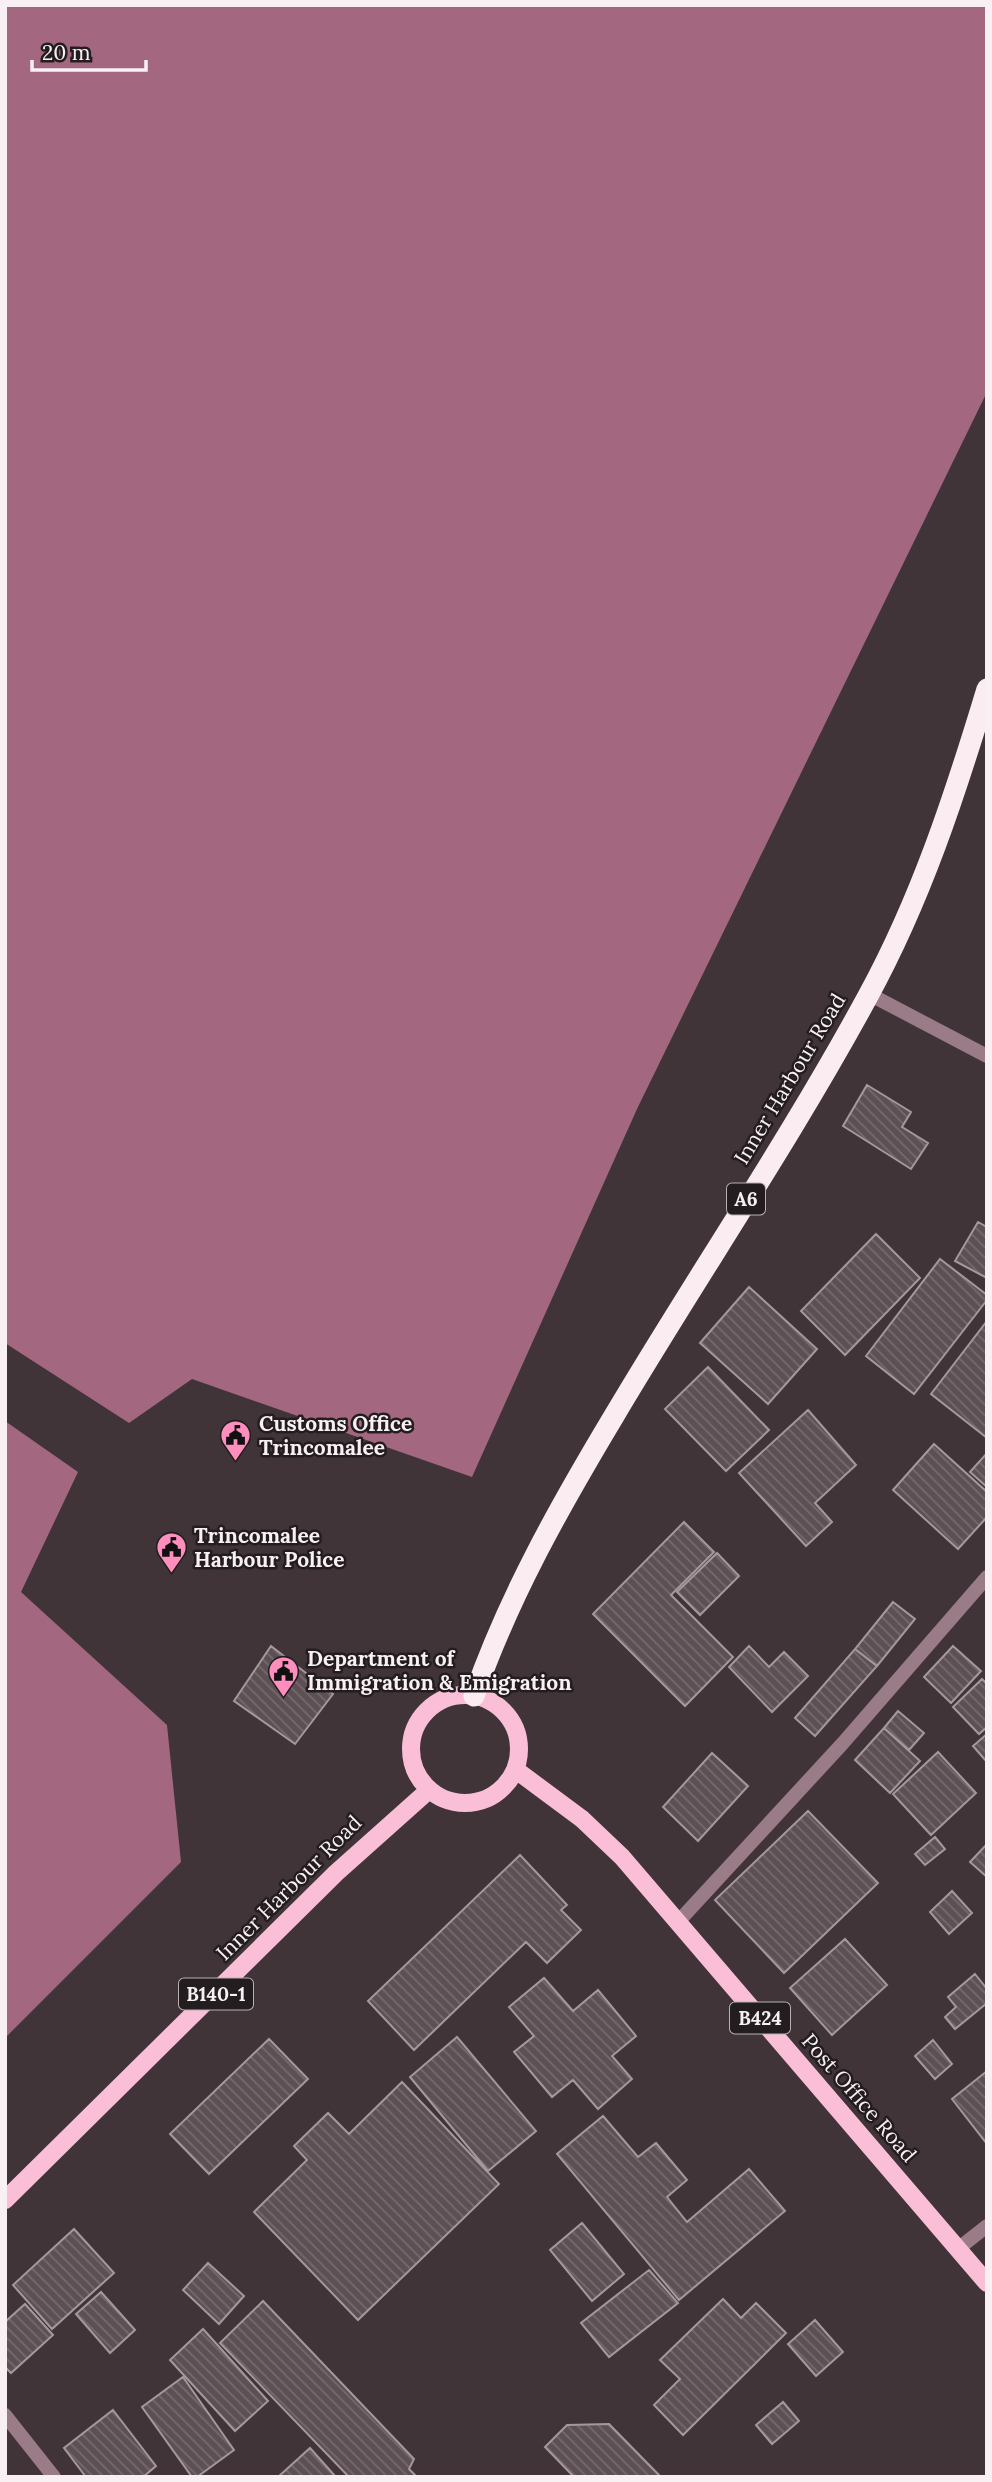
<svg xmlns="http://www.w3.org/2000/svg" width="992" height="2482" font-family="Lora,serif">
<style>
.water{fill:#a46780}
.building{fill:url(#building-back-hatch);stroke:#a5979c;stroke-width:2}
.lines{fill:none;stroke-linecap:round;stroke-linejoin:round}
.street{stroke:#997c87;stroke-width:14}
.primary{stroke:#fabfd6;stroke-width:18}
.highway{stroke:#fbecf2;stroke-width:21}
.labels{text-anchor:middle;stroke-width:5;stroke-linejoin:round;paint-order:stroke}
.shield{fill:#231d1f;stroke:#b8b1b3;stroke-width:2}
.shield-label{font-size:19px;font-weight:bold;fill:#f8f0f3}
.street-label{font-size:21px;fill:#f8f0f3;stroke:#231d1f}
.poi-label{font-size:21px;font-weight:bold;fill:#f8f0f3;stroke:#231d1f;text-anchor:start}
</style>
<defs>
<pattern id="building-back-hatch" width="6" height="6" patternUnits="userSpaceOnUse" patternTransform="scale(1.75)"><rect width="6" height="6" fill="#5d5055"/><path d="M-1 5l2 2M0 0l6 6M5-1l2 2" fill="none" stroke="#756a6e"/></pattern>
</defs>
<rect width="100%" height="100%" fill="#403438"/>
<path class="water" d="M 5,5 L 987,5 L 987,392 L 637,1109 L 472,1477 L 192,1379 L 129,1423 L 5,1343 Z
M 5,1421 L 78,1472 L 21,1592 L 167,1725 L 181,1862 L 5,2038 Z"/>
<path class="building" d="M 867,1085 L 911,1112 L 902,1127 L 928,1143 L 911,1169 L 843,1126 Z
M 978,1222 L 987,1227 L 987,1278 L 955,1261 Z
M 876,1234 L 920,1278 L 845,1355 L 801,1311 Z
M 940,1259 L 987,1295 L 987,1300 L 914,1394 L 866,1356 Z
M 749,1287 L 817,1349 L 768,1404 L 700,1343 Z
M 987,1321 L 987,1438 L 931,1394 Z
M 708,1367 L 769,1430 L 726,1471 L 665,1409 Z
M 808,1410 L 856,1465 L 815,1503 L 832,1522 L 806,1546 L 739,1473 Z
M 934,1444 L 987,1492 L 987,1517 L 958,1549 L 893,1490 Z
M 987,1453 L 987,1487 L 970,1472 Z
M 684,1522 L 714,1552 L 671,1595 L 733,1657 L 685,1706 L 593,1614 Z
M 717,1553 L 739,1576 L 700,1615 L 677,1592 Z
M 893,1602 L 915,1619 L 877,1666 L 855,1649 Z
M 271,1646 L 333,1694 L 295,1744 L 234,1701 Z
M 749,1646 L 769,1667 L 784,1652 L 808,1676 L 772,1712 L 729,1667 Z
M 953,1646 L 981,1671 L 951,1703 L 924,1677 Z
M 855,1649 L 877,1666 L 815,1736 L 795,1718 Z
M 982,1679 L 987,1684 L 987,1727 L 979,1734 L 953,1707 Z
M 898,1711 L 924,1733 L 909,1750 L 884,1728 Z
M 884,1728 L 920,1761 L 890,1793 L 855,1760 Z
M 987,1734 L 987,1762 L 973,1746 Z
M 938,1752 L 976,1793 L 931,1835 L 893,1794 Z
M 712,1753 L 748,1786 L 698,1841 L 663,1807 Z
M 808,1811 L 878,1883 L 784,1973 L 715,1900 Z
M 935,1837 L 945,1849 L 925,1865 L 915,1854 Z
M 987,1844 L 987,1877 L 970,1862 Z
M 520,1855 L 567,1905 L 561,1910 L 581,1930 L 547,1963 L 526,1942 L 414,2050 L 368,2001 Z
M 952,1891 L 972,1913 L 949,1934 L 930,1912 Z
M 845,1939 L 887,1985 L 832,2035 L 790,1988 Z
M 975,1974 L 987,1989 L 987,2003 L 955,2029 L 945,2017 L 956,2007 L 948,1997 Z
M 544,1978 L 573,2011 L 598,1990 L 636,2036 L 612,2056 L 632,2079 L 598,2109 L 573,2080 L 552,2097 L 514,2052 L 534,2036 L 509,2007 Z
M 457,2037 L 536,2131 L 488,2171 L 410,2077 Z
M 269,2039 L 308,2079 L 209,2174 L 170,2134 Z
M 933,2040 L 952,2064 L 935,2079 L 915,2056 Z
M 987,2071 L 987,2144 L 952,2099 Z
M 402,2082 L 499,2184 L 358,2320 L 254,2212 L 307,2160 L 294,2146 L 328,2113 L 349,2134 Z
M 603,2116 L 638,2157 L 656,2143 L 687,2180 L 667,2197 L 687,2222 L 749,2169 L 785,2211 L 679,2300 L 557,2154 Z
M 582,2223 L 624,2274 L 592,2301 L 550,2250 Z
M 74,2229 L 114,2273 L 52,2329 L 13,2285 Z
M 208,2263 L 244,2296 L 219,2324 L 183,2290 Z
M 649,2270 L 678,2303 L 609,2357 L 581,2323 Z
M 101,2292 L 135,2330 L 110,2353 L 76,2314 Z
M 723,2299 L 741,2318 L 756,2303 L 786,2333 L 683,2435 L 654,2405 L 680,2379 L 660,2360 Z
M 263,2301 L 414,2459 L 409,2469 L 417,2477 L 349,2477 L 220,2343 Z
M 25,2304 L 53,2335 L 11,2373 L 5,2367 L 5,2322 Z
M 815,2320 L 843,2352 L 816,2376 L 788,2344 Z
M 203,2329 L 268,2401 L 235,2431 L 170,2360 Z
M 183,2377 L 234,2450 L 197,2477 L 192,2477 L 142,2407 Z
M 783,2402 L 799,2421 L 772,2444 L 756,2425 Z
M 113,2410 L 156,2466 L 143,2477 L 86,2477 L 64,2448 Z
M 609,2424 L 661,2477 L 574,2477 L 545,2447 L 567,2425 Z
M 310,2448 L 336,2477 L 278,2477 Z"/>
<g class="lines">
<path class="street" d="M 869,994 L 987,1056
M 678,1922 L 843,1743 L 987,1577
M 959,2248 L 987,2226
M 5,2415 L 54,2477"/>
<path class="primary" d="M411 1749a54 54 0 1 1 108 0a54 54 0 1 1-108 0Z
M 516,1770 L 582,1819 L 622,1857 L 987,2283
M 5,2200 L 336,1873 L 429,1790"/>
<path class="highway" d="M 474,1696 C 509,1596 560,1506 614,1416 C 697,1276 790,1140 868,996 C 921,899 955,795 987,689"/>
</g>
<defs>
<symbol id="civic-pin" viewBox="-11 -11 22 30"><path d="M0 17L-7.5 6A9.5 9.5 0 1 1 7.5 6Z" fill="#fd8ebe" stroke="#231d1f"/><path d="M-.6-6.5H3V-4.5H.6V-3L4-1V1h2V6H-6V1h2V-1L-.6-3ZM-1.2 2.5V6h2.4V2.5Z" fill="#111"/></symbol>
</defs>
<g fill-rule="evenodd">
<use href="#civic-pin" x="218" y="1418" width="35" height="47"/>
<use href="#civic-pin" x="154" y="1530" width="35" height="47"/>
<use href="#civic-pin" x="266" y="1654" width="35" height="47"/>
</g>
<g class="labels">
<g class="shield">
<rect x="727" y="1183.5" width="38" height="31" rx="5"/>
<rect x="179" y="1978.5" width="74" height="31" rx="5"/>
<rect x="730" y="2002.5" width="60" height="31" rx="5"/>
</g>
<g class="shield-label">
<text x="746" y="1206">A6</text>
<text x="216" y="2001">B140-1</text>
<text x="760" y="2025">B424</text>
</g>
<g class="street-label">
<text transform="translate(790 1079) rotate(-59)" y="7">Inner Harbour Road</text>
<text transform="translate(289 1888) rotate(-45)" y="7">Inner Harbour Road</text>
<text transform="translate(859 2098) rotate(49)" y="7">Post Office Road</text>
</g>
<g class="poi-label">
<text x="259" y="1431">Customs Office<tspan x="259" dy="24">Trincomalee</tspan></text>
<text x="194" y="1543">Trincomalee<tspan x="194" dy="24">Harbour Police</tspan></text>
<text x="307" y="1666">Department of<tspan x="307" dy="24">Immigration &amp; Emigration</tspan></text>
</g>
</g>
<rect width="992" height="2482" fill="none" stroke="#f8f0f3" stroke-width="14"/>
<path d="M32 60v10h114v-10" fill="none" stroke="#f8f0f3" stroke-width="3.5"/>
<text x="42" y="60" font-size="21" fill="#f8f0f3" stroke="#231d1f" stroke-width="5" paint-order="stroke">20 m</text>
</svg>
